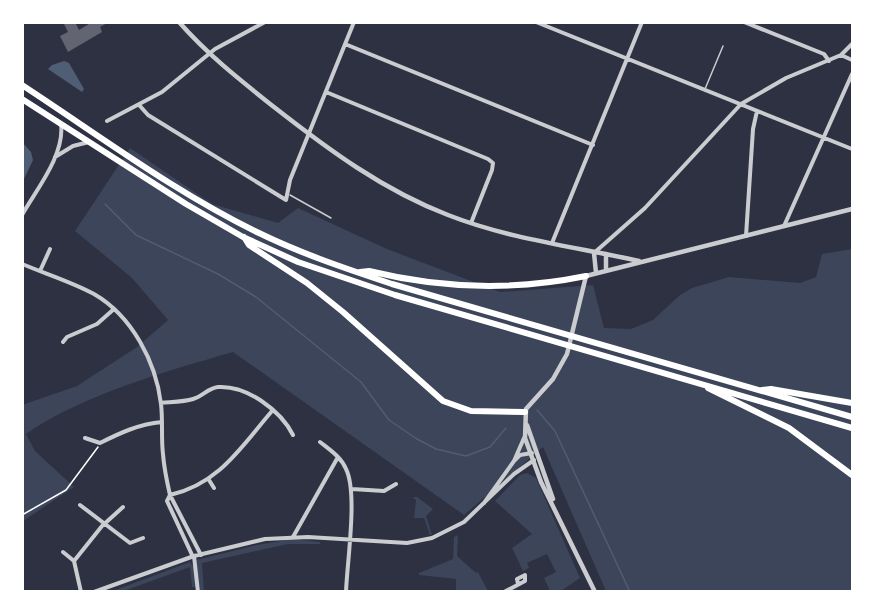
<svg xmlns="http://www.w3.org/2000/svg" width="875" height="614" font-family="'PT Sans Narrow',sans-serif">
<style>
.green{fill:#3c4559}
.water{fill:#4f5d75}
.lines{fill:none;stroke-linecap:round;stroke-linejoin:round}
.stream{stroke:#4f5d75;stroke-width:1.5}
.building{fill:#626471}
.path{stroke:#fff;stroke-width:1.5}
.service{stroke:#caccd0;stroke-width:1.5}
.minor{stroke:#caccd0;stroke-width:4}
.tertiary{stroke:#caccd0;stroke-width:4.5}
.trunk{stroke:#fff;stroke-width:6}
</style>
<rect width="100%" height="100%" fill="#2d3142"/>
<path class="green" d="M 130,148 L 212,204 L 278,223 L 298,208 L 387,249 L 500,292 L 593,285 L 604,328 L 631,329 L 653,320 L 680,295 L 692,288 L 729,277 L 800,283 L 816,277 L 822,254 L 852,249 L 852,591 L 606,591 L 543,447 L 464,515 L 233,352 C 167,371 82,395 26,434 L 35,451 L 74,487 L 23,521 L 22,405 L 77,386 L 137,347 L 168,320 L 132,278 L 75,231 Z
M 527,473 L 536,478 L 580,578 L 561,591 L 550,591 L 544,578 L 556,572 L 547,554 L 527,563 L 529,568 L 523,571 L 512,548 L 532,534 L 495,501 L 520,475 Z
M 412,497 L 417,497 L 433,509 L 426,516 L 432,535 L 430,535 L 424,518 L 414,518 L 416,500 Z
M 458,535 L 457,556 L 476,573 L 478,572 L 488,591 L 456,591 L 456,579 L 419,575 L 419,573 L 453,559 L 454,537 Z
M 293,539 L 320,542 L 320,544 L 288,544 L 202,563 L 204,591 L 200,591 L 196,560 L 257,545 Z
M 190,562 L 194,567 L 196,587 L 192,587 L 190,567 L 124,591 L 110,592 Z"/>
<path class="water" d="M 64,61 L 69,63 L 84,89 L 82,92 L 48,69 L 52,65 Z
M 23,143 L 31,152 L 33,160 L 23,181 Z"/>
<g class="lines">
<path class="stream" d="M 105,204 L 136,235 L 218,274 L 256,297 L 361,382 L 389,420 L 417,439 L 436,449 L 466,456 L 490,447 L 506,428
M 537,410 L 555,431 L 630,592"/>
</g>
<path class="building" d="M 63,22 L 75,22 L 79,30 L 92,22 L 109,22 L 100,27 L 102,32 L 68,52 L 60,36 L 68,32 Z"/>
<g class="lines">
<path class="path" d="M 22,515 L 66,490 L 98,447"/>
<path class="service" d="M 705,89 L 723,46
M 290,195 L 331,218"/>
<path class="minor" d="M 536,22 L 852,149
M 744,22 L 824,54 L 829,61
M 345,44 L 593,145
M 841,55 L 852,60
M 326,92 L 488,159 L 493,163 L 492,170 L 471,223
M 140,106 L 148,115 L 286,200 L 290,180 L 354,22
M 107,121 L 162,92 L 215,49 L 265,22
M 55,157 L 73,146 L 89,142
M 22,215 C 36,190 65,155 61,124
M 784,226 L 852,74
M 746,236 L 753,129 L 757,111
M 552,243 L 642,22
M 594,253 L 645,208 L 741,104 L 786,78 L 841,55 L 852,44
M 22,264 C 46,274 72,282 94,294 C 132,316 156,362 161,404 C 163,421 161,438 163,454 C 164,468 167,482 170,495 L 167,501 L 193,557
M 40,271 L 50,249
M 63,342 L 67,337 L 97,324 L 114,309
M 161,403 C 171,402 184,402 193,399 C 203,396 208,388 218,387 C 247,385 281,411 293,435
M 85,438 L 100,443 C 120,433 139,424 162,422
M 320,442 C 330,450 341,457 346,469 C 358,493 347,562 346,592
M 514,461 L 520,455 L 532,453
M 209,480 L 214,488
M 352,489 L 384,491 L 396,484
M 170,495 C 219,484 241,447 272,411
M 170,495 L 201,555
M 484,503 L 514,461 L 524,438
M 80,505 L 130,543 L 143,538
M 293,537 L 338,457
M 63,552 L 74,561
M 194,556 L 198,592
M 81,592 L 74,561 L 102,526 L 123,507
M 94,592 L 194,556 L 265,539 L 308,537 L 407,543 L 432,538 L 464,522 L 514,474 L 534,460
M 265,592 L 276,592
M 504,592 L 525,581 L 525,575 L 517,579 L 518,584"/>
<path class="tertiary" d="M 179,22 C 208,55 240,80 274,107 C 329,150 383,190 448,215 C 509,239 576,247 639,261
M 594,253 L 596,273
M 606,254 L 606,270
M 527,425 L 553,499
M 595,592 L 541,482 L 525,438 L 526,409 L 553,379 L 567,354 L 586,276 L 852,209"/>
<path class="trunk" d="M 22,85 C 100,136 176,193 259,233 C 302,254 347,269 392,284 L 852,417
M 22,99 L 186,204 L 243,237 L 298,262 L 395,295 L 852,428
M 244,237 L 249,245 L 307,283 L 343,312 L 443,401 L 471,411 L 525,412
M 360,272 L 369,271 C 442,289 513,291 586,276
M 708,388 L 789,428 L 852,475
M 762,390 L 771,389 L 852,403"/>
</g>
<rect width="875" height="614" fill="none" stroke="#ffffff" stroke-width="48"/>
</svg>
